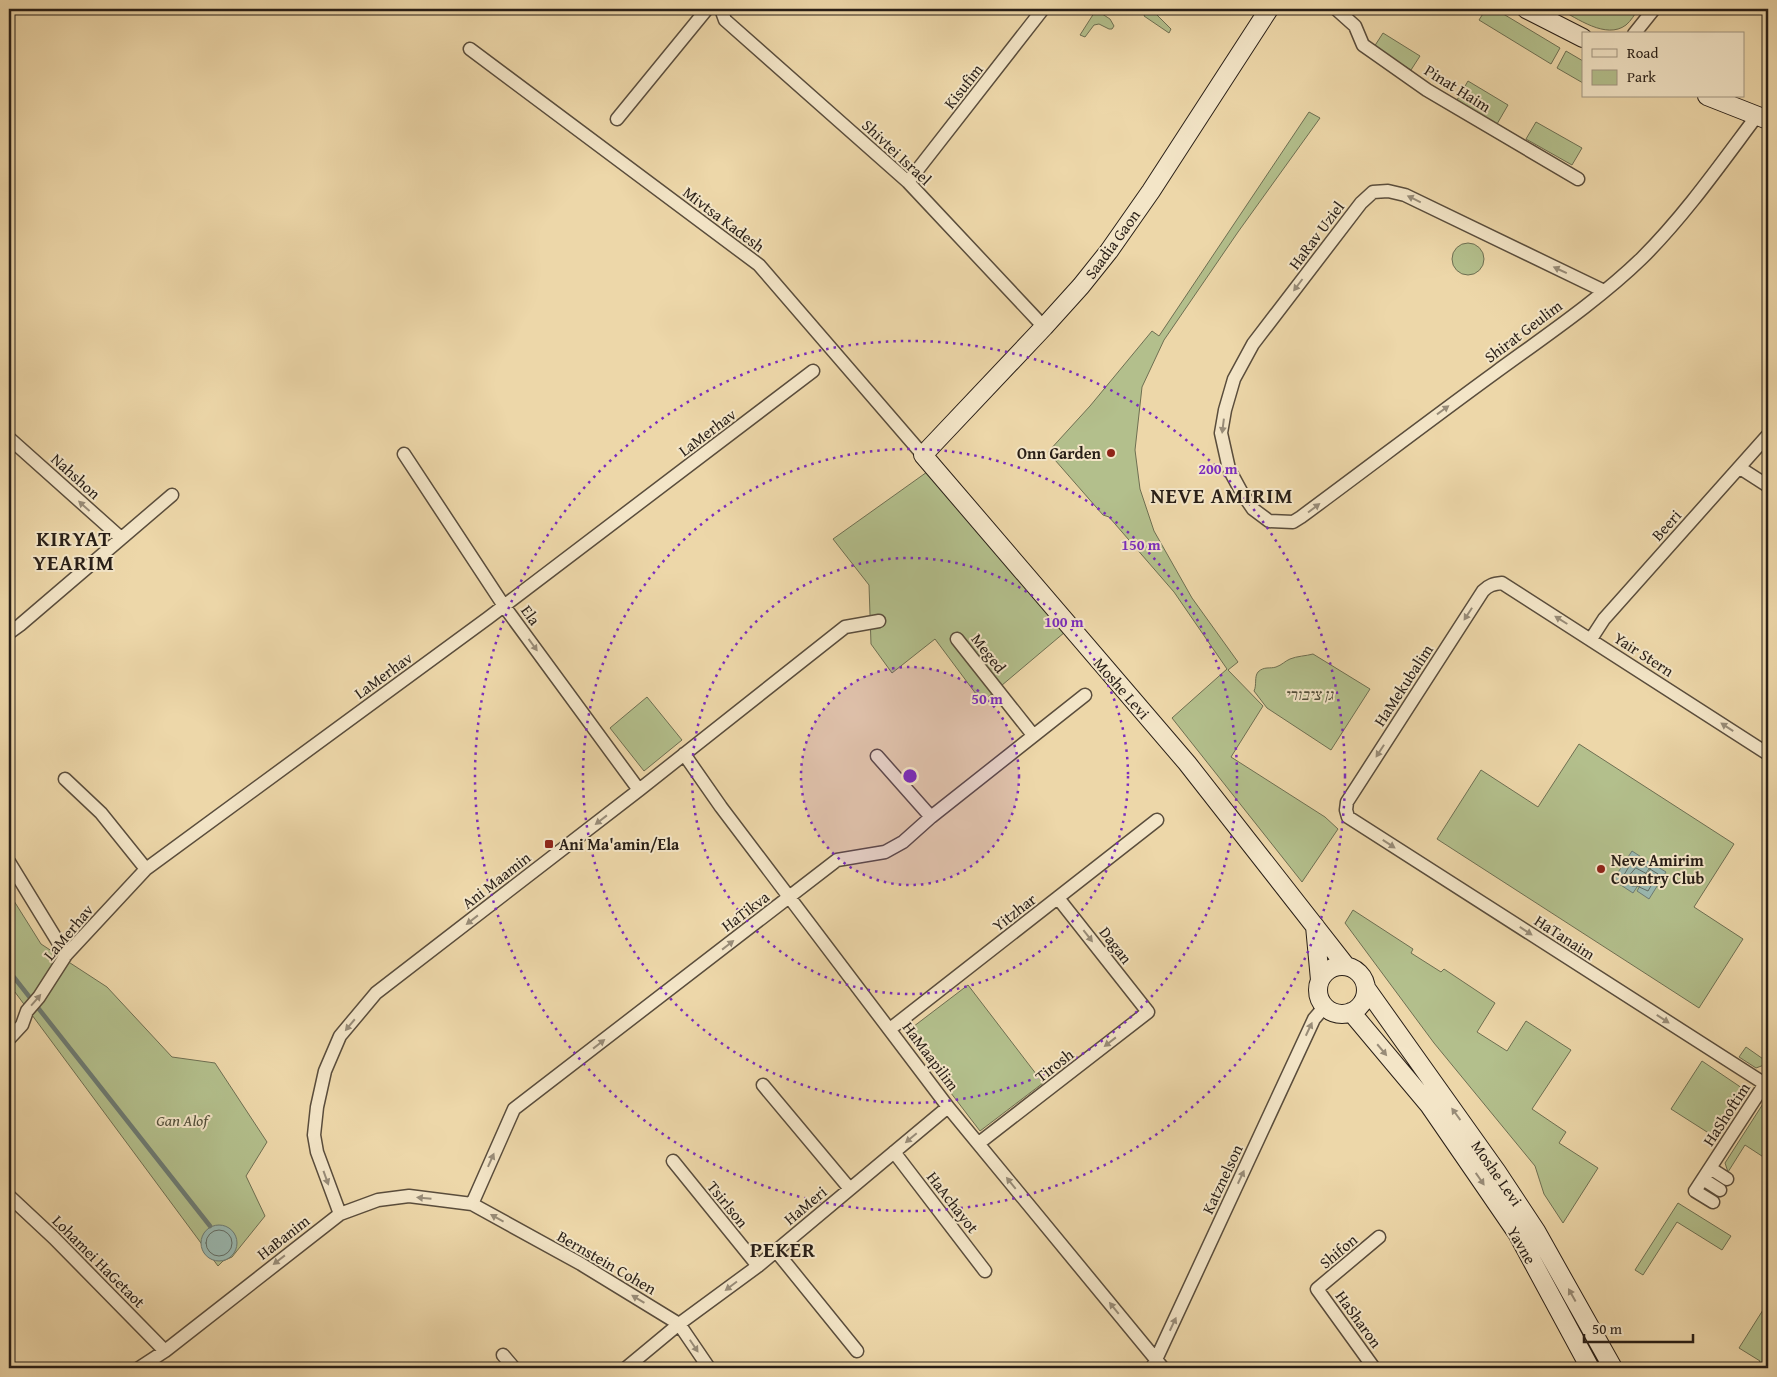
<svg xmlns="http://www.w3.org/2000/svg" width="1777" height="1377" font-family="'Gentium Book Plus','Frank Ruhl Libre',serif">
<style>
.green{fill:#b3bf8c;stroke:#6e6f52}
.water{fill:#9ab8b0;stroke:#6d7b73}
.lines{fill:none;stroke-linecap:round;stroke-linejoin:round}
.shore{stroke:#626c64;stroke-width:1}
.stream{stroke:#6d7b73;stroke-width:4.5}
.street-casing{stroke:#5a4d3c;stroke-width:15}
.secondary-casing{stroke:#291f17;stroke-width:20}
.street{stroke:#f3e5c7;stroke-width:12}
.secondary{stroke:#f3e5c7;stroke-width:18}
.oneway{fill:#988c78}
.ring{fill:none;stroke:#7b2cbf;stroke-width:2.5;stroke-dasharray:2.5 5}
.poi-dot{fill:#8f2418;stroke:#f3e5c7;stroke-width:2}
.labels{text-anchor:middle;stroke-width:4;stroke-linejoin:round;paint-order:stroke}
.street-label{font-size:16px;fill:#291f17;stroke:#f3e5c7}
.poi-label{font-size:16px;font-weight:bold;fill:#291f17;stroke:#f3e5c7;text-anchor:start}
.park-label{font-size:16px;font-style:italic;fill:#524f3a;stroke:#f3e5c7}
.district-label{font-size:21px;font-weight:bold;letter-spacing:1px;fill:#291f17;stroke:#f3e5c7}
.centre{fill:#7b2cbf;stroke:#f3e5c7;stroke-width:2.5}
.ring-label{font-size:15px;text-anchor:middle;font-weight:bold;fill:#7b2cbf;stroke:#f3e5c7;stroke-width:4;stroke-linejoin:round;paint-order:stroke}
</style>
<rect width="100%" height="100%" fill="#edd7a9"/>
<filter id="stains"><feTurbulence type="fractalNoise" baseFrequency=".004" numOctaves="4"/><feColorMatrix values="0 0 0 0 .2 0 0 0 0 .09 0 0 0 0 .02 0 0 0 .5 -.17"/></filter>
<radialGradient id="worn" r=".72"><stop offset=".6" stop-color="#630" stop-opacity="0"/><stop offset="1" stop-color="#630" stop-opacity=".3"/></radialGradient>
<path class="green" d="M 1138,9 L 1151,9 L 1171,29 L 1169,33 L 1144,16 L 1145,14 Z
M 1486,9 L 1495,9 L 1560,48 L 1551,64 L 1479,20 Z
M 1559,9 L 1638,9 C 1635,14 1631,21 1626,25 C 1606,40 1577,18 1559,9 Z
M 1096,10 L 1110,19 L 1114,26 L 1112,29 L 1109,29 L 1099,24 L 1094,25 L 1085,37 L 1080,35 Z
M 1383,33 L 1420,56 L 1411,70 L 1374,47 Z
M 1566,51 L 1583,61 L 1583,83 L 1557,68 Z
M 1468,81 L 1508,105 L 1497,124 L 1457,100 Z
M 1309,112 L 1320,118 L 1238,232 L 1164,340 L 1142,387 L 1135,450 L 1140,489 L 1154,531 L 1192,598 L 1238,662 L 1228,670 L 1263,706 L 1231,757 L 1325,817 L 1338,829 L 1302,882 L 1172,718 L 1227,669 L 1174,592 L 1109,517 L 1103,515 L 1048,452 L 1090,406 L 1152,331 L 1159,336 Z
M 1536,122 L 1582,148 L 1572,165 L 1526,139 Z
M1452 259a16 16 0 1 1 32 0a16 16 0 1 1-32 0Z
M 927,472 L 1065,632 L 982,702 L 935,639 L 892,673 L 871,644 L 869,585 L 833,539 Z
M 1313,654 L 1370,689 L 1331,750 L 1267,708 L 1254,691 C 1257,685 1254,677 1258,672 C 1264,666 1270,669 1276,667 C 1282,665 1285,661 1290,659 C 1297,656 1306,656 1313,654 Z
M 647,697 L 682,740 L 644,771 L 610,728 Z
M 1579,744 L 1734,844 L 1694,907 L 1743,939 L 1699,1008 L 1437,839 L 1481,770 L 1538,807 Z
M 9,893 L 41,944 L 107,987 L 172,1057 L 215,1063 L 267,1142 L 246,1176 L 265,1216 L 232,1257 L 223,1261 L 218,1266 L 9,984 Z
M 1353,910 L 1413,949 L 1411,953 L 1441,972 L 1444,969 L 1495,1003 L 1477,1032 L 1507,1051 L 1526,1021 L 1571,1050 L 1532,1109 L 1566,1132 L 1559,1143 L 1598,1168 L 1563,1223 L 1544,1194 L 1535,1166 L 1434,1043 L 1345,923 Z
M 968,985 L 1043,1083 L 980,1131 L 905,1033 Z
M 1746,1047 L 1766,1061 L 1764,1065 L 1756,1068 L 1739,1057 Z
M 1702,1061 L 1739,1086 C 1744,1090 1745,1093 1743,1100 L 1718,1139 L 1671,1109 Z
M 1768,1096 L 1768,1160 L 1745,1145 L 1728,1172 L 1725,1163 Z
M 1678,1203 L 1731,1236 L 1722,1250 L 1677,1222 L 1643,1275 L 1635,1270 Z
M 1768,1302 L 1768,1359 L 1762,1368 L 1755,1368 L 1760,1361 L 1739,1348 Z"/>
<path class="water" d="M 1632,851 L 1652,864 L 1633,893 L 1613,880 Z
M 1653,864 L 1666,872 L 1649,899 L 1637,891 Z
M201 1243a18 18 0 1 1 36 0a18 18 0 1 1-36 0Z"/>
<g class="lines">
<path class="shore" d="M 1634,859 L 1658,874 L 1648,891 L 1637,886 L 1632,886 L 1622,879 Z
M 1636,868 L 1649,875 L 1647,882 L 1630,878 L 1630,875 Z
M206 1243a13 13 0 1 1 26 0a13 13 0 1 1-26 0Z"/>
<path class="stream" d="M 9,971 L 210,1226"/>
<defs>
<path id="street" d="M 721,9 L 725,20 L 908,182 L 1044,327
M 1336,9 L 1355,26 L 1363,45 L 1373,52 L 1427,90 L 1578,179
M 1634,34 L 1654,9
M 470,49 L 759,265 L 923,455
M 617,119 L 707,9
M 908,182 L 1043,9
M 1604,291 L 1405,195 L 1388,191 L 1373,192 L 1361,203 L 1253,344 L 1234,379 L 1225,410 L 1221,433 L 1229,469 L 1242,493 L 1253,509 L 1269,521 L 1293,522 L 1301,517 C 1366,469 1430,420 1496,372 C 1544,337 1600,299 1642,258 C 1685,215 1720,165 1756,117
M 9,438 L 121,538
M 404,454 L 504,606 L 639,790
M 1740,468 L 1768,486
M 9,633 L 20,625 L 172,495
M 957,639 L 1033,735
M 1591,639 L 1604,619 L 1768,435
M 684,754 L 721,807 L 948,1107 L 1163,1368
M 877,756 L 931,817
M 65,779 L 101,813 L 146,869
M 9,862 L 66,955
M 890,1029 L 1157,820
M 9,1039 L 22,1025 L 27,1011 L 39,997 L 66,955 L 146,869 L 488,618 L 813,371
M 1765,1084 L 1348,817 L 1346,810 L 1347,802 L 1483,591 C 1489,585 1493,584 1502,583 L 1768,754
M 763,1085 L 850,1189
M 979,1143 L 1148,1012 L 1058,898
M 894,1152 L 985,1271
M 673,1161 L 758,1266
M 1710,1168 L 1727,1179
M 1703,1179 L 1720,1190
M 9,1196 L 54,1238 L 165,1351
M 1713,1202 L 1695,1191 L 1768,1079
M 472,1204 L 514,1109 L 837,860 L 885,852 L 903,842 L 931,817 L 1085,695
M 340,1214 L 317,1152 L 314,1135 L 317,1107 L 325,1071 L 340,1036 L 376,993 L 639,790 L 845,627 L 879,621
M 776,1251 L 857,1351
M 503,1355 L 514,1368
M 1153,1366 L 1314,1019 L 1320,1012 L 1328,1009
M 139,1368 L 165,1351 L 340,1214 L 378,1200 L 409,1196 L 472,1204 L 581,1264 L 679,1324 L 709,1368
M 626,1368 L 679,1324 L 758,1266 L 948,1107
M 1374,1368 L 1317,1289 L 1379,1237"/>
<path id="secondary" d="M 1269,9 L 1151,191 L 1109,251 L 1081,286 L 1044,327 L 923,455 L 1187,763 L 1346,966
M 1526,9 L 1583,38
M 1707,96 L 1768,120
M 1315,926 L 1320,980
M1318 990a24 24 0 1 1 48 0a24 24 0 1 1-48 0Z
M 1366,988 L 1497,1172 L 1536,1231 L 1613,1368
M 1351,1012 L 1429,1105 L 1482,1182 L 1517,1233 L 1590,1368"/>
</defs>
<use href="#street" class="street-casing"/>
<use href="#secondary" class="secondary-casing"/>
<use href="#street" class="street"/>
<use href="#secondary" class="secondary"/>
</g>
<defs><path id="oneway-solid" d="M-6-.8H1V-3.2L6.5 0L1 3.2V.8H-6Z" transform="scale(1.25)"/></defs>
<g class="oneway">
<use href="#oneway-solid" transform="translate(1414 199) rotate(-154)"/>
<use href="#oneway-solid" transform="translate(1560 270) rotate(-155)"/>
<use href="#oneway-solid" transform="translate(1298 285) rotate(127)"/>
<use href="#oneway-solid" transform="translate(1443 410) rotate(-36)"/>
<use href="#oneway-solid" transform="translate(1223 426) rotate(97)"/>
<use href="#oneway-solid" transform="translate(84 506) rotate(-138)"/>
<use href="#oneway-solid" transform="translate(1314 508) rotate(-37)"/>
<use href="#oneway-solid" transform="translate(1468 614) rotate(123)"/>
<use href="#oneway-solid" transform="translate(1561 620) rotate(-148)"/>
<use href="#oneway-solid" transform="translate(533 645) rotate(54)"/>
<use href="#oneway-solid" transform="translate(1727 727) rotate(-147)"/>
<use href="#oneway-solid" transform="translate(1380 751) rotate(123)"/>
<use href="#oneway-solid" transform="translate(601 820) rotate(142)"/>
<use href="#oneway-solid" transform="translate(1389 844) rotate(33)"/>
<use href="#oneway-solid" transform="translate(472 920) rotate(142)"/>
<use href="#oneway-solid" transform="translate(1526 931) rotate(33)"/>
<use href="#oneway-solid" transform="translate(1088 936) rotate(52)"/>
<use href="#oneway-solid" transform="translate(728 945) rotate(-38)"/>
<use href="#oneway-solid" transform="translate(36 1000) rotate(-49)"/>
<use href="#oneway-solid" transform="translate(1663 1019) rotate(33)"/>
<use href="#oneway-solid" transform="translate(350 1025) rotate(130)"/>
<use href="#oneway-solid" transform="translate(1309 1029) rotate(-65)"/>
<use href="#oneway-solid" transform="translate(1110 1042) rotate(142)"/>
<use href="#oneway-solid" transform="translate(599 1044) rotate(-38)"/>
<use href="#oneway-solid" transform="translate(1382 1050) rotate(50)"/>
<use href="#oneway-solid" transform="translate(1456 1114) rotate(-126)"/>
<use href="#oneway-solid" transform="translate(911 1138) rotate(140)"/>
<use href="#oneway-solid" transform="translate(491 1160) rotate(-66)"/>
<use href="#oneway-solid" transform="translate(1241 1177) rotate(-65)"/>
<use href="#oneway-solid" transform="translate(326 1178) rotate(70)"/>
<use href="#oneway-solid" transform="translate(1480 1179) rotate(55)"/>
<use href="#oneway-solid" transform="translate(1011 1183) rotate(-129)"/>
<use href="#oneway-solid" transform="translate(424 1198) rotate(-175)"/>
<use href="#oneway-solid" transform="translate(497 1218) rotate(-151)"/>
<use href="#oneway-solid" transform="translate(279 1260) rotate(142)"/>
<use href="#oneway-solid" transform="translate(731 1286) rotate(143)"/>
<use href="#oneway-solid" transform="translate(1572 1295) rotate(-119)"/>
<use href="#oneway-solid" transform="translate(638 1299) rotate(-149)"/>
<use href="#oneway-solid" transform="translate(1114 1308) rotate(-129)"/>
<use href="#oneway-solid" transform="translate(1173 1324) rotate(-65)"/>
<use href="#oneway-solid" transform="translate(694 1346) rotate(56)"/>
</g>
<circle cx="910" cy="776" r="109" fill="#7b2cbf" fill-opacity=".12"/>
<g class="ring">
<circle cx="910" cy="776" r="109"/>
<circle cx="910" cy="776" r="218"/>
<circle cx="910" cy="776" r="327"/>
<circle cx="910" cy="776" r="435"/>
</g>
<g class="poi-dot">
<circle cx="1111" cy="453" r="5"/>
<rect x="544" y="839" width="10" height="10" rx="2.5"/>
<circle cx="1601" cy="869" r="5"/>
</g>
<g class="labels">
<g class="street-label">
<text transform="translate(963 86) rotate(-52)" y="6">Kisufim</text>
<text transform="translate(1458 88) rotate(32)" y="6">Pinat Haim</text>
<text transform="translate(897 152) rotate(43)" y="6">Shivtei Israel</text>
<text transform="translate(724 219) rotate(37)" y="6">Mivtsa Kadesh</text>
<text transform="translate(1316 235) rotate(-53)" y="6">HaRav Uziel</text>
<text transform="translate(1112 244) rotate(-54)" y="6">Saadia Gaon</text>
<text transform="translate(1523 331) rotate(-37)" y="6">Shirat Geulim</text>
<text transform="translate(707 432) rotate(-37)" y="6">LaMerhav</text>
<text transform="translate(76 476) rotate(42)" y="6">Nahshon</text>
<text transform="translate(1666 525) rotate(-48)" y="6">Beeri</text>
<text transform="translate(531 615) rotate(54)" y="6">Ela</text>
<text transform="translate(989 653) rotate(52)" y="6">Meged</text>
<text transform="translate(1644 654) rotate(33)" y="6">Yair Stern</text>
<text transform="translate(383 675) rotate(-36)" y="6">LaMerhav</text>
<text transform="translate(1403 685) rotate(-57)" y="6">HaMekubalim</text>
<text transform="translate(1122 688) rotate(49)" y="6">Moshe Levi</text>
<text transform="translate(496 880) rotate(-38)" y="6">Ani Maamin</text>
<text transform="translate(745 911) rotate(-37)" y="6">HaTikva</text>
<text transform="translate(1014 912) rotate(-38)" y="6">Yitzhar</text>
<text transform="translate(68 932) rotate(-50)" y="6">LaMerhav</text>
<text transform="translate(1565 937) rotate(33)" y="6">HaTanaim</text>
<text transform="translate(1116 945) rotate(52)" y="6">Dagan</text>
<text transform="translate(931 1056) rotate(53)" y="6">HaMaapilim</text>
<text transform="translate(1054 1065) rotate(-38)" y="6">Tirosh</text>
<text transform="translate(1726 1114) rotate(-57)" y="6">HaShoftim</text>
<text transform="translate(1497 1173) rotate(55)" y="6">Moshe Levi</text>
<text transform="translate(1222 1179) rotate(-65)" y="6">Katznelson</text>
<text transform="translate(953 1202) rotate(52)" y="6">HaAchayot</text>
<text transform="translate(728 1204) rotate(51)" y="6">Tsirlson</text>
<text transform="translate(805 1205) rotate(-40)" y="6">HaMeri</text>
<text transform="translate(283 1237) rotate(-38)" y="6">HaBanim</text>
<text transform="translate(1522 1245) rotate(60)" y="6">Yavne</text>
<text transform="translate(1338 1251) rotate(-40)" y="6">Shifon</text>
<text transform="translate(99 1261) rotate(45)" y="6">Lohamei HaGetaot</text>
<text transform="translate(607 1262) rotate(30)" y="6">Bernstein Cohen</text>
<text transform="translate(1359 1319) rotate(54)" y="6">HaSharon</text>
</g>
<g class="poi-label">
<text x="1101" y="459" text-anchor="end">Onn Garden</text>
<text x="559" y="850">Ani Ma'amin/Ela</text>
<text x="1611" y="866">Neve Amirim<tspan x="1611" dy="18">Country Club</tspan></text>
</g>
<g class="park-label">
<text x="1309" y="700">גן ציבורי</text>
<text x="182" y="1126">Gan Alof</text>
</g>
<g class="district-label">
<text x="1222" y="503">NEVE AMIRIM</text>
<text x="74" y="546">KIRYAT<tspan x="74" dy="24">YEARIM</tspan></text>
<text x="783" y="1257">PEKER</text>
</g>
</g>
<circle cx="910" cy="776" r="8" class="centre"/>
<g class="ring-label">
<text x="1218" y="474">200 m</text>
<text x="1141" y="550">150 m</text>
<text x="1064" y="627">100 m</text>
<text x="987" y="704">50 m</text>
</g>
<rect width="1777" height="1377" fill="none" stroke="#edd7a9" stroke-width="30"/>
<rect x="10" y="10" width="1757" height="1357" fill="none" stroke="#291f17" stroke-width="2.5"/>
<rect x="15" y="15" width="1747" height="1347" fill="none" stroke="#291f17"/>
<rect x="1582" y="32" width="162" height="65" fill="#f3e5c7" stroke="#a29681"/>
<rect x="1592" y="49" width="25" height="8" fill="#f3e5c7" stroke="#a29681"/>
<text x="1627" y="58" font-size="15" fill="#291f17">Road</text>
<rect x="1592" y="70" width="25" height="15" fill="#b3bf8c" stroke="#a29681"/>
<text x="1627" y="82" font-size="15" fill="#291f17">Park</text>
<path d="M1584 1334v8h109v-8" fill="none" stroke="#291f17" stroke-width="2.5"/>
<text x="1592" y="1334" font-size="15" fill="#291f17" stroke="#f3e5c7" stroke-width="4" paint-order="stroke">50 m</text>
<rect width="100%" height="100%" filter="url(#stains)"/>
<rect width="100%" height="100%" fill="url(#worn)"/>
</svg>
